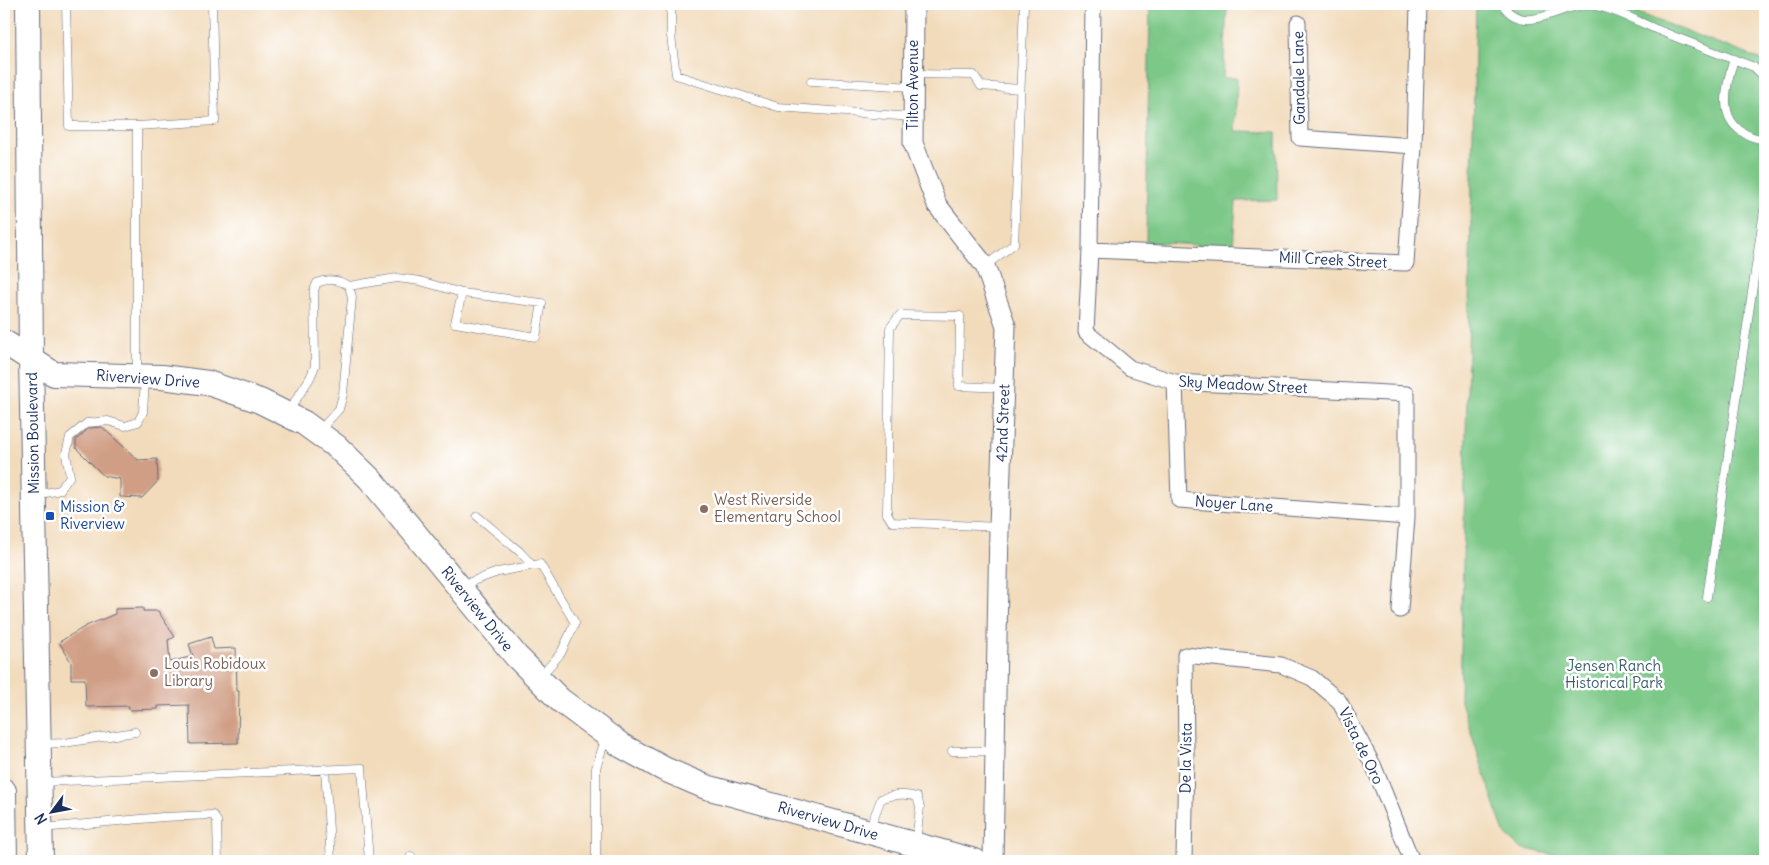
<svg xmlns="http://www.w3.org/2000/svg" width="1769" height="865" font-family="Delius,sans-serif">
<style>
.green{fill:#7cc887;stroke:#4c7c72}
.building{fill:#d09e85}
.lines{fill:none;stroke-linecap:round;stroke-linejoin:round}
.service-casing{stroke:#666b7f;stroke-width:9}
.minor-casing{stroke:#666b7f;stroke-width:17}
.tertiary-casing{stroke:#666b7f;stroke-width:21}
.primary-casing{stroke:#666b7f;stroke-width:26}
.service{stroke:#fff;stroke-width:8}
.minor{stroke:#fff;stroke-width:15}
.tertiary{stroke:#fff;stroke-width:19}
.primary{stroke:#fff;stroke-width:24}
.education-dot{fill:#8d6e63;stroke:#fff;stroke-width:2}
.transit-dot{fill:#1a4fb4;stroke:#fff;stroke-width:2}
.labels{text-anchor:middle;stroke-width:5;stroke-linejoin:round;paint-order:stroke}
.street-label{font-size:15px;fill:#1b2f5e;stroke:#fff}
.education-label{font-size:15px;fill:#785e54;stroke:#fff;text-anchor:start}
.transit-label{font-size:15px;fill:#164399;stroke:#fff;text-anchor:start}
.park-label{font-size:15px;fill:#385d6a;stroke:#fff}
</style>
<rect width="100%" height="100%" fill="#fff"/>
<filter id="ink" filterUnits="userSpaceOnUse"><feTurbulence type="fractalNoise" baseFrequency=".02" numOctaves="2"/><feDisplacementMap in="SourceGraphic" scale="10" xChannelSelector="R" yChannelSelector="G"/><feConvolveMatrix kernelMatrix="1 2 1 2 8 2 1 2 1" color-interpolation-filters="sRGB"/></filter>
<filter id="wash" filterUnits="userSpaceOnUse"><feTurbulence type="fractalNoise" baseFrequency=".0096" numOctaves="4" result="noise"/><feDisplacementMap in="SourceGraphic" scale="20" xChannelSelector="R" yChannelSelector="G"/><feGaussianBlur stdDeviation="1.12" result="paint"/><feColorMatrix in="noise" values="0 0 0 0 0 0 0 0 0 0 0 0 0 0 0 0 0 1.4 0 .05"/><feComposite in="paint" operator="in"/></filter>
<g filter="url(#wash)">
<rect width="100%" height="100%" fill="#f2dbbb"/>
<path class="green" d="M 1150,4 L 1210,4 L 1211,8 L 1227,9 L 1223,78 L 1237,78 L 1235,131 L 1276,132 L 1277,200 L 1236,201 L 1233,247 L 1146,242 Z
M 1476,4 L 1614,4 L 1765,61 L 1765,861 L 1583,861 L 1521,848 L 1504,833 L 1460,699 Z"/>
<g id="blocks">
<path class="building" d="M 102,427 L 138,460 L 157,459 L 158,481 L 142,498 L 120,497 L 120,479 L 104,476 L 76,448 L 76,440 L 89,428 Z
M 143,608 L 143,611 L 158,611 L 175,637 L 168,640 L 170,662 L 193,656 L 189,644 L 211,637 L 214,649 L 236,648 L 237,691 L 239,691 L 238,743 L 190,744 L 189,705 L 158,706 L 158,709 L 129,710 L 129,706 L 86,707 L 85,679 L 71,679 L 71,662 L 59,642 L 86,626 L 115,614 L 115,609 Z"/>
</g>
</g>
<g filter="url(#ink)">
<use href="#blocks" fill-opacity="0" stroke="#666b7f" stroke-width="1"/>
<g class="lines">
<defs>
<path id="service" d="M 66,4 L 69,126 L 137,126 L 215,121 L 212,4
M 671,4 L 671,36 L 676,75 L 778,107 L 912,117
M 1502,4 C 1525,39 1563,2 1590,5 C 1614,8 1636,21 1658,30 C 1690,43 1722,55 1754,67 L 1765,78
M 1734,59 C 1722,96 1717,132 1765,140
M 913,74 L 974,75 L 981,86 L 1020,89
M 811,81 L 913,87
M 137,126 L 137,375
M 985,266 L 1014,244 L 1024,4
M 349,286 L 397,278 L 420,281 L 462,293 L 455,323 L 536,337 L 542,303 L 462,293
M 288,412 L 310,378 L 315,366 L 314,290 L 317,283 C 327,278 340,280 349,286 L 352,297 L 343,394 L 339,409 L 319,431
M 36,495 L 60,490 L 70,476 L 66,454 L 70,437 L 87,423 L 108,421 L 125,426 L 138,422 L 143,412 L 145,379
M 477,516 L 519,551 L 532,565
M 999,527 L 892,522 L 887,514 L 890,328 L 900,315 L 960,316 L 959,386 L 1004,388
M 462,585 L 498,572 L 540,564 L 575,623 L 561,653 L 540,677
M 1707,597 L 1765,204
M 41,744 L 64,743 L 135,732
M 952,751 L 994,751
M 325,769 L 331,861
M 42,782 L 362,768 L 369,861
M 42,828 L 163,817 L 213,815 L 217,821 L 218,861
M 869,830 L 881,799 C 893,794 904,793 917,797 L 920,807 L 916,842
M 411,861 L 411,856
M 596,861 L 596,768 L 606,737"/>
<path id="minor" d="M 1093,4 L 1090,250 L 1086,332 L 1130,368 L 1175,382 L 1407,394 L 1407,517 L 1400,610
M 1298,23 L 1300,138 L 1414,146
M 1090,250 L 1406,263 L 1414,146 L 1418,4
M 1175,382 L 1179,500 L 1407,517
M 1184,861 L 1186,754 L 1185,655 L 1281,665 L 1312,678 L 1339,701 L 1374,767 L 1412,861"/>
<path id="tertiary" d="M 914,4 L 913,143 L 937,205 L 985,266 L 1006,326 L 999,527 L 993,861"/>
<path id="primary" d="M 28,4 L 31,359 L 41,861
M 4,342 L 54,374 L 162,377 L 208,383 L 260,401 L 304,423 L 337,447 L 370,479 L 516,656 L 560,700 L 622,746 L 664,769 L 706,787 L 975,861
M 4,791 L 5,861"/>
</defs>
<use href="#service" class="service-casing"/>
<use href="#minor" class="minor-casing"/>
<use href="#tertiary" class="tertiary-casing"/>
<use href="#primary" class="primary-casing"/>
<use href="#service" class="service"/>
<use href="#minor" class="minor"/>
<use href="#tertiary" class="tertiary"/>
<use href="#primary" class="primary"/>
</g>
</g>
<g class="education-dot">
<circle cx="704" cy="509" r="5"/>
<circle cx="154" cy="673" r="5"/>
</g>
<rect class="transit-dot" x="45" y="511" width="10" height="10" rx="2.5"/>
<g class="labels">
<g class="street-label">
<text transform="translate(1299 78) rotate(-91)" y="5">Gandale Lane</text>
<text transform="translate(913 85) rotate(-90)" y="5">Tilton Avenue</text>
<text transform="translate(1333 260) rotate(3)" y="5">Mill Creek Street</text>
<text transform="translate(148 379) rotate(4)" y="5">Riverview Drive</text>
<text transform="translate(1243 385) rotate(3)" y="5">Sky Meadow Street</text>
<text transform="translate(1003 423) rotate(-88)" y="5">42nd Street</text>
<text transform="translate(33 433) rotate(-91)" y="5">Mission Boulevard</text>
<text transform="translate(1234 504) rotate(4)" y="5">Noyer Lane</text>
<text transform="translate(477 609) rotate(51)" y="5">Riverview Drive</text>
<text transform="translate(1361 746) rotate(64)" y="5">Vista de Oro</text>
<text transform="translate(1186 758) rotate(-89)" y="5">De la Vista</text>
<text transform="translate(828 821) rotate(16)" y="5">Riverview Drive</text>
</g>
<g class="education-label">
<text x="714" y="505">West Riverside<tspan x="714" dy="17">Elementary School</tspan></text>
<text x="164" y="669">Louis Robidoux<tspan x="164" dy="17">Library</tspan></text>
</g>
<g class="transit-label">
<text x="60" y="512">Mission &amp;<tspan x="60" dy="17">Riverview</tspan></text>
</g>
<g class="park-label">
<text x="1614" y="671">Jensen Ranch<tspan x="1614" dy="17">Historical Park</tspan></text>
</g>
</g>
<rect width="1769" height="865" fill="none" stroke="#fff" stroke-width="20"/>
<g transform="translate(52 812) rotate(238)" stroke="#ffffff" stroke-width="4" paint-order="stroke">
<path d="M0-4L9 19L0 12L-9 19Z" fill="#1b2f5e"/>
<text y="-8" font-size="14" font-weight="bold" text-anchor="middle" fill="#1b2f5e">N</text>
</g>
</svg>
